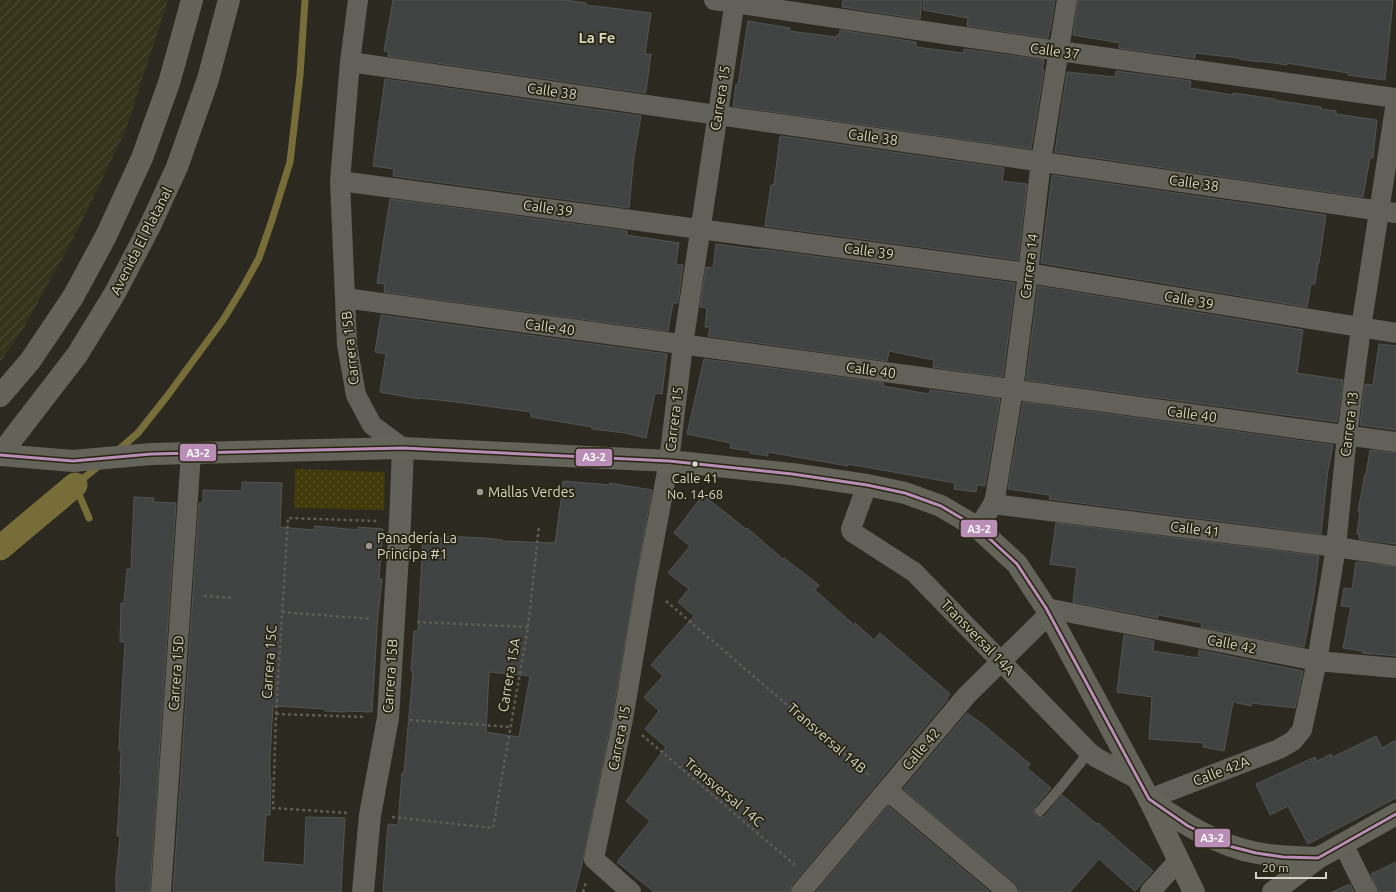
<svg xmlns="http://www.w3.org/2000/svg" width="1396" height="892" font-family="Ubuntu,sans-serif">
<style>
.industrial{fill:url(#industrial-furrows)}
.grass{fill:url(#grass-dots)}
.lines{fill:none;stroke-linecap:round;stroke-linejoin:round}
.stream{stroke:#776d39;stroke-width:7}
.canal{stroke:#776d39;stroke-width:25}
.building{fill:#414342;stroke:#525453;fill-rule:evenodd}
.path{stroke:#5d5c55;stroke-width:2.5;stroke-dasharray:3 3;stroke-linecap:butt}
.service{stroke:#626159;stroke-width:10}
.minor{stroke:#626159;stroke-width:20}
.tertiary{stroke:#626159;stroke-width:22}
.secondary{stroke:#646359;stroke-width:22}
.bus-1-casing{stroke:#272411;stroke-width:6}
.bus-1{stroke:#b88eb7;stroke-width:3}
.bus-dot{fill:#d5d4c8;stroke:#272411;stroke-width:1.5}
.poi-dot{fill:#9a988d;stroke:#272411;stroke-width:1.5}
.labels{text-anchor:middle;stroke-width:3.5;stroke-linejoin:round;paint-order:stroke}
.bus-label{font-size:13px;fill:#d5d4c8;stroke:#272411}
.street-label{font-size:14px;fill:#d5d4c8;stroke:#272411}
.poi-label{font-size:14px;fill:#d5d4c8;stroke:#272411;text-anchor:start}
.neighbourhood-label{font-size:15px;font-weight:bold;fill:#d8d4bd;stroke:#272411}
.line-badge{stroke:#272411;stroke-width:1.5}
.badge-label{font-size:11px;text-anchor:middle;font-weight:bold;fill:#fff}
</style>
<defs>
<pattern id="industrial-furrows" width="10" height="10" patternUnits="userSpaceOnUse"><rect width="10" height="10" fill="#36331b"/><path d="M-1 1l2-2M0 10L10 0M9 11l2-2" fill="none" stroke="#52503b"/></pattern>
<pattern id="grass-dots" width="8" height="8" patternUnits="userSpaceOnUse"><rect width="8" height="8" fill="#41390a"/><path d="M2 2h.1M6 6h.1" fill="none" stroke="#5c552c" stroke-width="1.8" stroke-linecap="round"/></pattern>
</defs>
<rect width="100%" height="100%" fill="#2c2a20"/>
<path class="industrial" d="M 0,0 L 168,0 L 126,129 L 77,231 L 23,329 L 0,362 Z"/>
<path class="grass" d="M 295,469 L 385,472 L 384,510 L 294,508 Z"/>
<g class="lines">
<path class="stream" d="M 116,452 L 138,433 L 168,395 L 223,320 L 242,289 L 259,258 L 272,220 L 290,162 L 300,75 L 305,0
M 89,518 L 75,485 L 100,465"/>
<path class="canal" d="M 0,548 L 75,485"/>
</g>
<path class="building" d="M 393,0 L 565,0 L 586,3 L 586,5 L 651,13 L 645,54 L 651,54 L 646,91 L 645,93 L 388,56 L 389,52 L 384,51 Z
M 843,0 L 922,0 L 920,19 L 842,7 Z
M 924,0 L 1055,0 L 1050,31 L 1049,31 L 1048,38 L 967,26 L 968,18 L 923,10 Z
M 1078,0 L 1393,0 L 1385,80 L 1348,75 L 1348,73 L 1287,63 L 1287,65 L 1259,61 L 1259,62 L 1239,59 L 1239,58 L 1195,53 L 1195,58 L 1119,48 L 1120,43 L 1073,35 Z
M 748,21 L 790,28 L 789,31 L 836,37 L 837,35 L 839,35 L 840,30 L 916,42 L 916,47 L 963,53 L 964,49 L 1044,60 L 1042,70 L 1044,70 L 1031,149 L 733,106 L 736,84 L 738,85 Z
M 1116,71 L 1191,81 L 1190,88 L 1233,95 L 1233,93 L 1275,99 L 1274,100 L 1321,107 L 1321,109 L 1336,111 L 1336,114 L 1377,120 L 1373,158 L 1370,158 L 1363,197 L 1055,152 L 1067,72 L 1115,77 Z
M 385,79 L 641,116 L 634,156 L 629,208 L 393,176 L 394,169 L 373,166 Z
M 780,136 L 1004,168 L 1002,181 L 1027,184 L 1018,260 L 765,226 L 771,185 L 774,185 Z
M 1052,175 L 1326,215 L 1319,263 L 1318,263 L 1315,284 L 1311,284 L 1307,307 L 1041,263 Z
M 390,199 L 627,231 L 627,235 L 679,243 L 676,264 L 683,265 L 678,303 L 673,303 L 668,331 L 384,292 L 385,284 L 377,283 Z
M 716,244 L 761,250 L 761,249 L 1015,283 L 1003,377 L 933,367 L 934,360 L 889,351 L 887,361 L 708,336 L 710,327 L 705,327 L 707,308 L 700,307 L 706,267 L 713,268 Z
M 1038,286 L 1303,330 L 1297,373 L 1343,380 L 1337,422 L 1026,380 Z
M 381,315 L 667,354 L 662,394 L 655,393 L 646,438 L 625,433 L 592,429 L 592,427 L 531,417 L 531,412 L 448,401 L 419,398 L 419,399 L 380,392 L 386,354 L 375,352 Z
M 1379,344 L 1396,346 L 1396,430 L 1360,425 L 1365,384 L 1373,385 Z
M 704,359 L 884,383 L 883,386 L 929,394 L 930,390 L 1000,399 L 985,486 L 977,485 L 976,492 L 954,489 L 955,483 L 848,464 L 848,466 L 768,452 L 768,456 L 750,453 L 751,451 L 730,448 L 731,443 L 687,434 Z
M 1023,402 L 1333,445 L 1328,470 L 1321,534 L 1049,499 L 1050,495 L 1008,489 Z
M 1370,450 L 1396,453 L 1396,544 L 1359,539 L 1360,534 L 1357,534 L 1360,512 L 1358,511 L 1365,474 L 1366,474 Z
M 563,481 L 610,485 L 610,483 L 652,490 L 611,722 L 583,860 L 575,892 L 383,892 L 388,824 L 398,825 L 402,773 L 404,773 L 413,671 L 411,671 L 414,631 L 418,631 L 423,538 L 444,538 L 444,536 L 484,538 L 502,540 L 502,541 L 555,543 L 561,501 ZM 489,672 L 530,676 L 519,737 L 486,732 Z
M 242,482 L 282,483 L 280,527 L 314,530 L 315,526 L 358,530 L 358,527 L 383,529 L 379,579 L 382,579 L 378,615 L 372,712 L 345,711 L 345,712 L 325,711 L 325,709 L 273,706 L 270,757 L 270,778 L 271,778 L 270,815 L 266,815 L 263,862 L 304,865 L 306,817 L 345,818 L 341,892 L 173,892 L 199,503 L 203,503 L 203,490 L 242,491 Z
M 703,495 L 746,529 L 747,528 L 783,559 L 784,558 L 819,585 L 815,590 L 854,625 L 855,623 L 874,640 L 880,633 L 950,694 L 947,698 L 948,699 L 792,885 L 790,892 L 654,892 L 617,862 L 650,821 L 626,801 L 666,747 L 645,729 L 659,711 L 644,697 L 663,676 L 651,665 L 694,616 L 678,602 L 689,589 L 668,573 L 690,546 L 674,533 Z
M 134,497 L 154,498 L 153,502 L 176,503 L 150,892 L 116,892 L 116,877 L 120,836 L 117,836 L 118,822 L 121,773 L 120,773 L 121,750 L 119,750 L 120,727 L 125,642 L 120,642 L 121,603 L 124,603 L 127,569 L 131,569 Z
M 1056,523 L 1319,556 L 1314,595 L 1304,647 L 1201,627 L 1202,623 L 1158,615 L 1158,618 L 1073,602 L 1077,568 L 1050,564 Z
M 1356,562 L 1396,567 L 1396,656 L 1362,653 L 1363,651 L 1343,648 L 1351,607 L 1341,606 L 1344,588 L 1352,589 Z
M 1124,635 L 1154,641 L 1153,651 L 1198,658 L 1199,650 L 1303,671 L 1295,708 L 1251,703 L 1251,706 L 1233,702 L 1224,751 L 1203,747 L 1204,743 L 1149,739 L 1152,697 L 1117,692 Z
M 967,713 L 984,725 L 1030,764 L 1027,768 L 1051,788 L 1035,807 L 1034,813 L 1036,816 L 1042,817 L 1045,816 L 1062,795 L 1097,824 L 1098,823 L 1153,871 L 1135,891 L 1099,859 L 1070,892 L 1019,892 L 1019,888 L 1015,883 L 903,789 Z
M 1376,736 L 1382,748 L 1396,740 L 1396,798 L 1308,844 L 1288,806 L 1270,815 L 1256,784 L 1315,757 L 1317,761 L 1331,754 L 1333,757 Z
M 888,806 L 990,892 L 816,892 Z
M 1396,862 L 1396,892 L 1378,892 L 1371,874 Z
M 1350,884 L 1354,892 L 1332,892 Z"/>
<g class="lines">
<path class="path" d="M 204,596 L 234,598
M 666,601 L 870,776
M 282,612 L 372,619
M 417,622 L 528,627
M 276,714 L 365,717
M 410,720 L 510,727
M 642,735 L 795,865
M 347,813 L 273,808 L 276,714 L 288,518 L 377,521
M 392,817 L 493,828 L 528,627 L 539,526
M 583,892 L 586,882"/>
<path class="service" d="M 1040,811 L 1061,787 L 1089,752"/>
<path class="minor" d="M 358,0 L 350,62 L 340,181 L 347,345 L 356,395 L 372,425 L 403,448
M 714,0 L 1059,51 L 1396,98
M 350,62 L 1396,213
M 340,181 L 1028,273 L 1396,333
M 345,298 L 1396,442
M 867,485 L 851,529 L 852,532 L 914,572 L 1089,752 L 1097,758 L 1137,779
M 993,504 L 1336,547 L 1396,556
M 978,528 L 993,504 L 995,498 L 1013,390 L 1028,273 L 1041,161 L 1067,0
M 1046,608 L 1317,661 L 1396,668
M 887,790 L 1008,892
M 1149,799 L 1279,749 L 1293,741 L 1302,730 L 1317,661 L 1336,547 L 1347,435 L 1361,328 L 1396,102
M 1343,844 L 1367,892
M 161,892 L 191,453
M 631,892 L 594,859 L 623,719 L 646,583 L 669,461 L 683,345 L 735,0
M 801,892 L 967,695 L 1049,614
M 1150,892 L 1178,861"/>
<path class="tertiary" d="M 363,892 L 370,815 L 388,718 L 400,522 L 403,448"/>
<path class="secondary" d="M 0,396 L 30,361 L 73,297 L 106,236 L 142,158 L 169,83 L 192,0
M 0,455 L 73,461 L 151,454 L 403,448 L 669,461 L 792,474 L 867,485 L 905,493 L 941,506 L 978,528 L 1005,553 L 1017,564 L 1046,608 L 1149,799 L 1194,892
M 0,455 L 77,355 L 115,293 L 150,226 L 177,167 L 208,79 L 229,0
M 1149,800 C 1182,822 1217,846 1257,853 C 1277,857 1298,857 1318,858
M 1273,892 L 1318,858 L 1396,814"/>
<defs>
<path id="bus-1" d="M 0,455 L 73,461 L 151,454 L 403,448 L 669,461 L 792,474 L 867,485 L 905,493 L 941,506 L 978,528 L 1017,564 L 1046,608 L 1149,799 L 1188,826 L 1229,846 L 1256,853 L 1283,857 L 1318,858 L 1396,814"/>
</defs>
<use href="#bus-1" class="bus-1-casing"/>
<use href="#bus-1" class="bus-1"/>
</g>
<circle class="bus-dot" cx="695" cy="464" r="3.5"/>
<g class="poi-dot">
<circle cx="480" cy="492" r="4"/>
<circle cx="369" cy="546" r="4"/>
</g>
<g class="labels">
<g class="bus-label">
<text x="695" y="483">Calle 41<tspan x="695" dy="16">No. 14-68</tspan></text>
</g>
<g class="street-label">
<text transform="translate(1055 51) rotate(8)" y="5">Calle 37</text>
<text transform="translate(552 91) rotate(8)" y="5">Calle 38</text>
<text transform="translate(720 98) rotate(-81)" y="5">Carrera 15</text>
<text transform="translate(873 137) rotate(8)" y="5">Calle 38</text>
<text transform="translate(1194 183) rotate(8)" y="5">Calle 38</text>
<text transform="translate(548 208) rotate(8)" y="5">Calle 39</text>
<text transform="translate(141 241) rotate(-63)" y="5">Avenida El Platanal</text>
<text transform="translate(869 251) rotate(8)" y="5">Calle 39</text>
<text transform="translate(1029 266) rotate(-83)" y="5">Carrera 14</text>
<text transform="translate(1189 300) rotate(10)" y="5">Calle 39</text>
<text transform="translate(550 327) rotate(8)" y="5">Calle 40</text>
<text transform="translate(350 348) rotate(-96)" y="5">Carrera 15B</text>
<text transform="translate(871 370) rotate(8)" y="5">Calle 40</text>
<text transform="translate(1192 414) rotate(8)" y="5">Calle 40</text>
<text transform="translate(674 419) rotate(-83)" y="5">Carrera 15</text>
<text transform="translate(1349 424) rotate(-83)" y="5">Carrera 13</text>
<text transform="translate(1195 529) rotate(7)" y="5">Calle 41</text>
<text transform="translate(978 637) rotate(46)" y="5">Transversal 14A</text>
<text transform="translate(1232 644) rotate(11)" y="5">Calle 42</text>
<text transform="translate(269 662) rotate(-86)" y="5">Carrera 15C</text>
<text transform="translate(176 673) rotate(-86)" y="5">Carrera 15D</text>
<text transform="translate(509 675) rotate(-80)" y="5">Carrera 15A</text>
<text transform="translate(390 676) rotate(-86)" y="5">Carrera 15B</text>
<text transform="translate(619 738) rotate(-79)" y="5">Carrera 15</text>
<text transform="translate(827 738) rotate(41)" y="5">Transversal 14B</text>
<text transform="translate(921 749) rotate(-50)" y="5">Calle 42</text>
<text transform="translate(1221 771) rotate(-21)" y="5">Calle 42A</text>
<text transform="translate(724 792) rotate(40)" y="5">Transversal 14C</text>
</g>
<g class="poi-label">
<text x="488" y="497">Mallas Verdes</text>
<text x="377" y="543">Panadería La<tspan x="377" dy="16">Principa #1</tspan></text>
</g>
<g class="neighbourhood-label">
<text x="597" y="43">La Fe</text>
</g>
</g>
<g class="line-badge">
<rect x="179" y="443" width="38" height="19" rx="4" fill="#b88eb7"/>
<rect x="575" y="448" width="38" height="19" rx="4" fill="#b88eb7"/>
<rect x="960" y="519" width="38" height="19" rx="4" fill="#b88eb7"/>
<rect x="1194" y="828" width="37" height="20" rx="4" fill="#b88eb7"/>
</g>
<g class="badge-label">
<text x="198" y="457">A3-2</text>
<text x="594" y="461">A3-2</text>
<text x="979" y="533">A3-2</text>
<text x="1212" y="842">A3-2</text>
</g>
<path d="M1256 872v6h70v-6" fill="none" stroke="#d5d4c8" stroke-width="2"/>
<text x="1262" y="872" font-size="12" fill="#d5d4c8" stroke="#272411" stroke-width="3" paint-order="stroke">20 m</text>
</svg>
